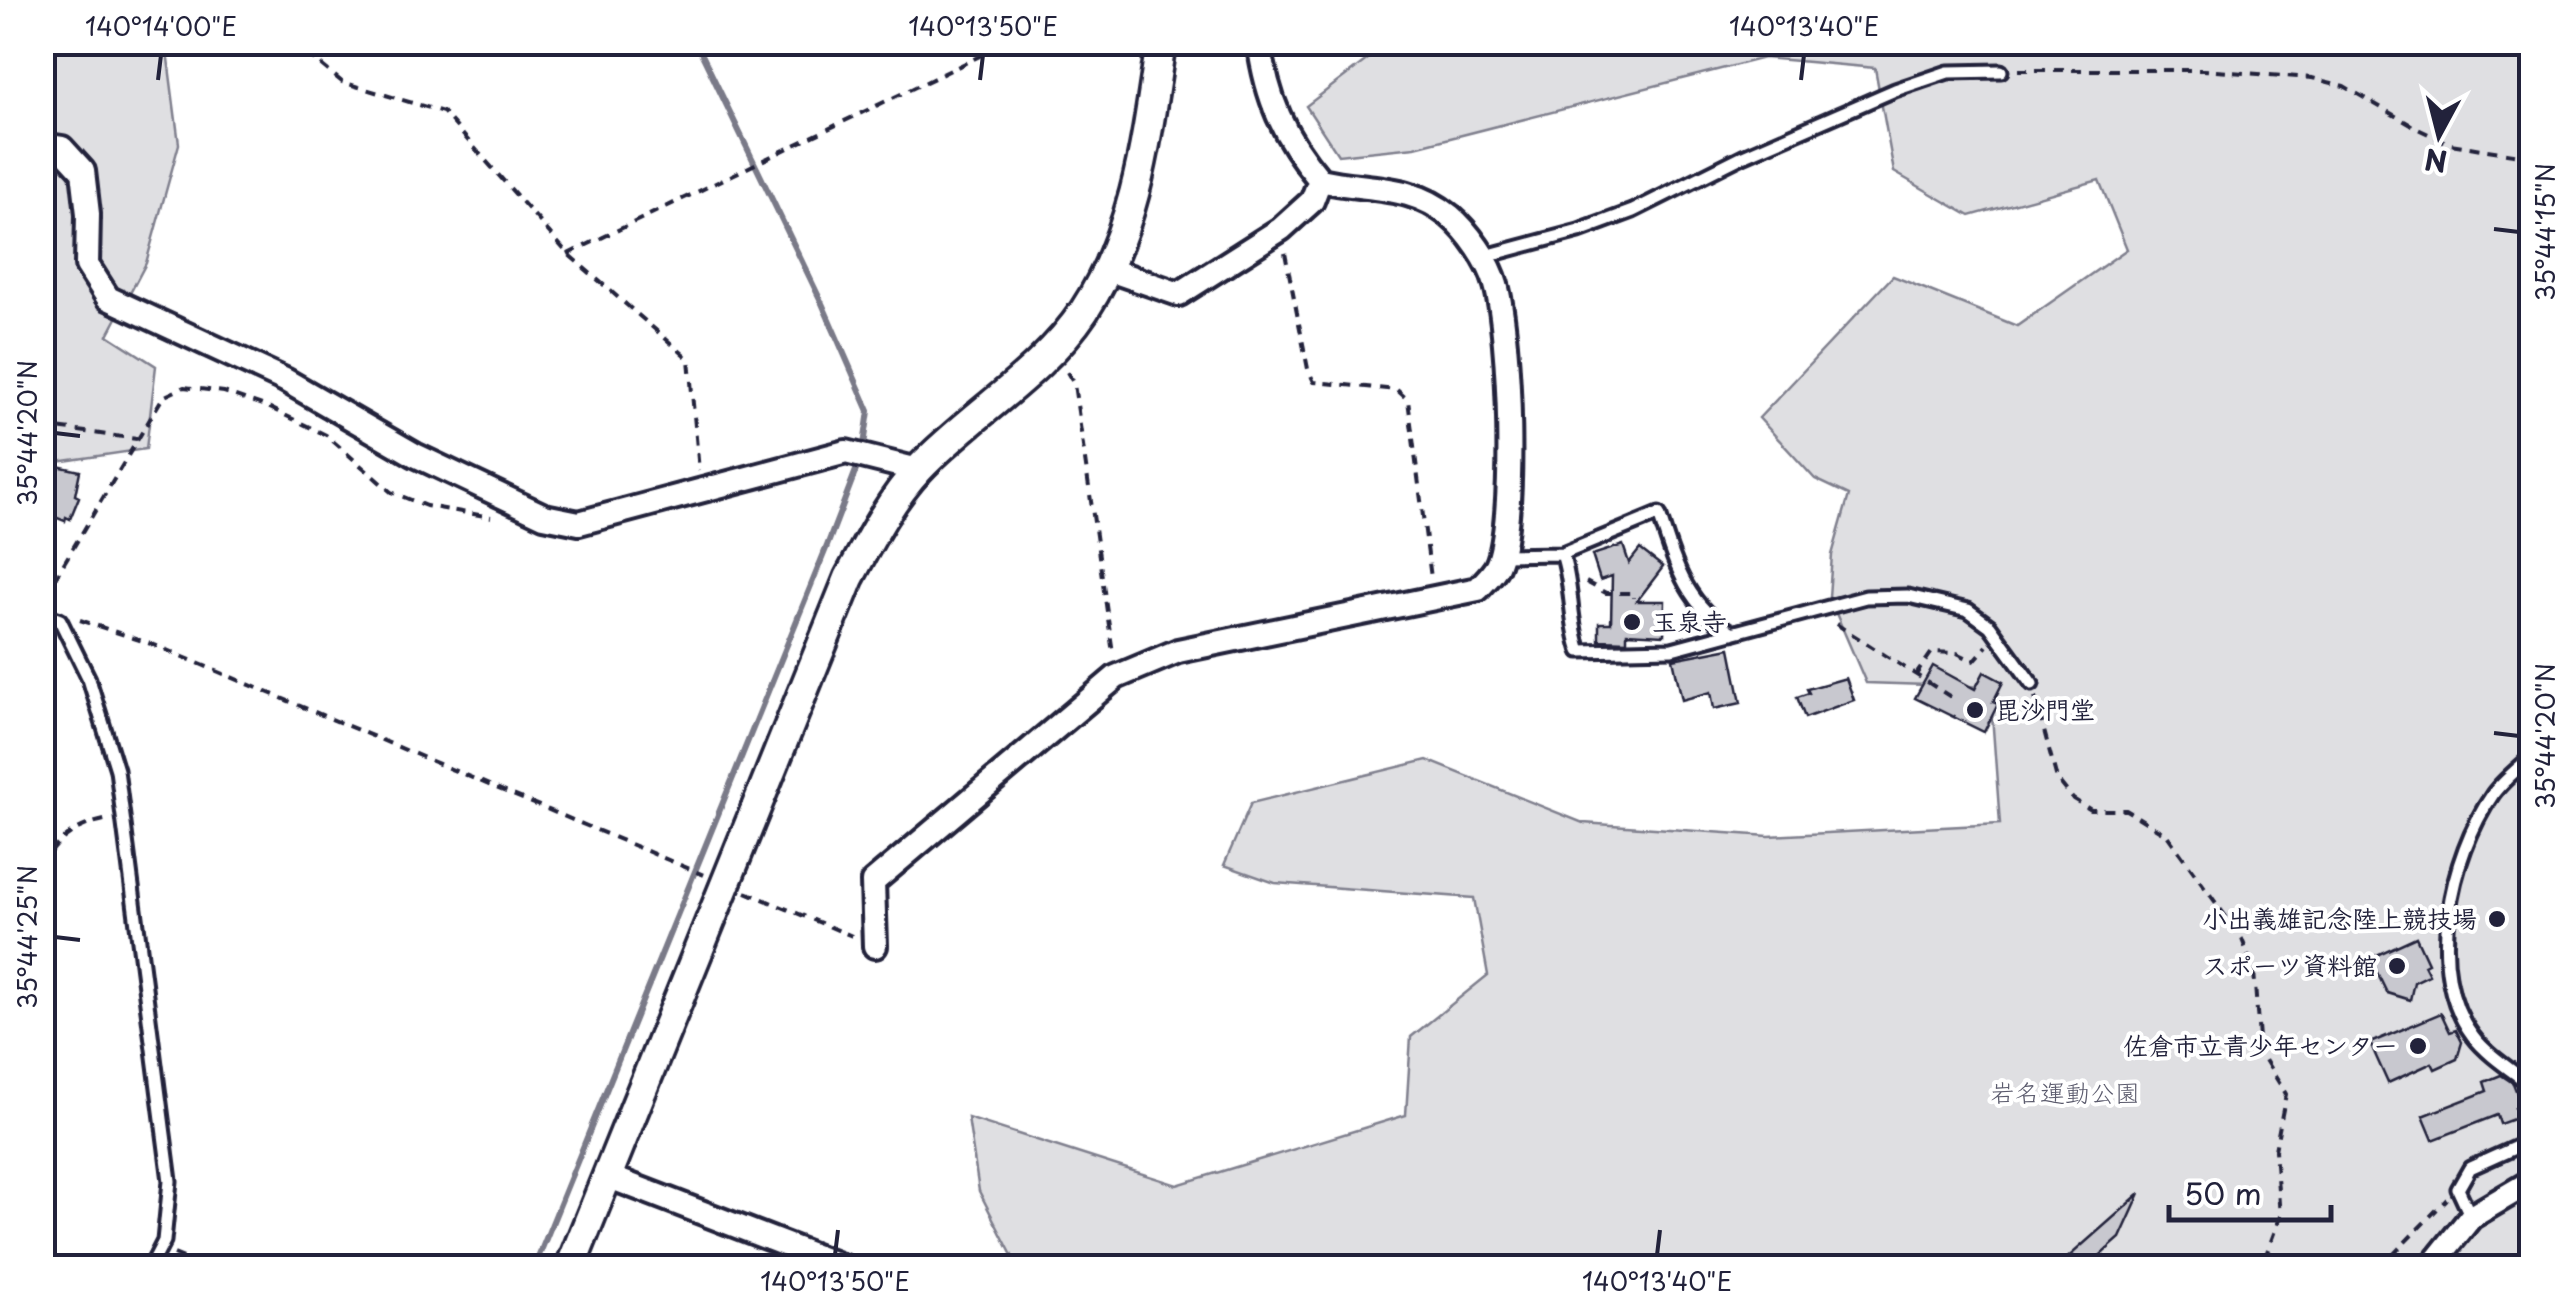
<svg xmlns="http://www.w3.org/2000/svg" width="2574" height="1310" font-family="'Playpen Sans','Klee One',sans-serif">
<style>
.green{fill:#dfdfe2;stroke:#80808e;stroke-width:2.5}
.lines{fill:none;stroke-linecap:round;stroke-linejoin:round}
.stream{stroke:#7a7a88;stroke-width:6}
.building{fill:#c8c8cf;stroke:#22223b;stroke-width:2.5}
.service-casing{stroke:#22223b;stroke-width:19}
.minor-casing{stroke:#22223b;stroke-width:30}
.tertiary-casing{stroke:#22223b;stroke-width:35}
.path{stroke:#22223b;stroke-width:4;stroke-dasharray:10 8;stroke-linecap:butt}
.service{stroke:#fff;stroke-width:11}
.minor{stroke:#fff;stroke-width:22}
.tertiary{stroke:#fff;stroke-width:28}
.ticks{fill:none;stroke:#22223b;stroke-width:4}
.poi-dot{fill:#22223b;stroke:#fff;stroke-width:4}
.labels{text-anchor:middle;stroke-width:8;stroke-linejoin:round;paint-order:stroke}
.poi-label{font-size:25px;font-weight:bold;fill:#22223b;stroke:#fff;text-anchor:end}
.park-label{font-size:25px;fill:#5b5b6d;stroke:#fff}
.neatline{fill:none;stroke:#22223b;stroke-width:4}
.ticks-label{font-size:25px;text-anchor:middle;fill:#22223b}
</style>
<rect width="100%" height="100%" fill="#fff"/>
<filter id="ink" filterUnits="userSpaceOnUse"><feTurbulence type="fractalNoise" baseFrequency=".01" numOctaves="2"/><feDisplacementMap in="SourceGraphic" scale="20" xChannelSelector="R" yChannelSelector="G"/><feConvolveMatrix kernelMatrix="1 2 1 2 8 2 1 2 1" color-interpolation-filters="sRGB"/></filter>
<g filter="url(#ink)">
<path class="green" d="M 42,43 L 166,43 L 179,144 L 146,263 L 108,335 L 156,366 L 146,449 L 43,464 L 43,223 L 61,166 Z
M 1389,43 L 2531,43 L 2531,1267 L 1018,1267 L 979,1191 L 968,1118 L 1177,1185 L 1406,1115 L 1411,1037 L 1488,975 L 1474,898 L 1275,883 L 1224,865 L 1251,803 L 1427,760 L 1583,823 L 1769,836 L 2000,824 L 1990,687 L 1866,683 L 1829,597 L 1832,555 L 1849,495 L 1815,479 L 1759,418 L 1893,276 L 2017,326 L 2127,249 L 2099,180 L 1970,216 L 1894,172 L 1875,68 L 1764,58 L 1415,147 L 1338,155 L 1306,106 Z"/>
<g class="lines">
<path class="stream" d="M 534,1268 L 827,546 L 863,452 L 869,411 L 821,301 L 696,42"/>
</g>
<path class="building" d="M 48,464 L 80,471 L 75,495 L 79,497 L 70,519 L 66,517 L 65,521 L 42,512 L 42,480 Z
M 1623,545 L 1629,563 L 1640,549 L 1663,567 L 1637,601 L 1665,601 L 1664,635 L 1627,633 L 1627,641 L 1599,640 L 1599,623 L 1611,623 L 1612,576 L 1600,580 L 1592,555 Z
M 1730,648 L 1741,703 L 1714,709 L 1711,692 L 1682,700 L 1673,659 Z
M 1933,666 L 1975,689 L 1984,672 L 2003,682 L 1993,702 L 1998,704 L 1984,732 L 1915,698 Z
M 1846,678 L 1854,700 L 1805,718 L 1797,697 L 1809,693 L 1807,689 Z
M 2416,937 L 2428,963 L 2424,965 L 2429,975 L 2414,982 L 2410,1000 L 2387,993 L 2370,958 Z
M 2441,1013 L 2450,1032 L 2456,1030 L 2462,1042 L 2457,1059 L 2435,1069 L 2432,1063 L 2388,1083 L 2370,1043 Z
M 2501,1075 L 2513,1083 L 2522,1106 L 2515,1108 L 2519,1117 L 2500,1124 L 2497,1115 L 2433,1140 L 2423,1116 L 2487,1091 L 2484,1082 Z
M 2140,1194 L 2120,1238 L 2086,1268 L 2056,1268 Z"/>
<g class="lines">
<defs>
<path id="service" d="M 1482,257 L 1579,231 L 1633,211 L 1743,156 L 1895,90 L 1948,72 L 2001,71
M 1562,554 L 1659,514 C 1675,564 1686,605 1733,633
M 1500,555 L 1562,554 C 1573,585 1569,620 1580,651 L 1672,649 L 1866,597 L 1908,596 L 1968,610 L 1990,626 L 2032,684
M 42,613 L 60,620 L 89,679 L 117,770 L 170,1181 L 164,1241 L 150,1268
M 2532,756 C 2519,768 2503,780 2493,794 C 2450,856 2424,971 2473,1036 C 2487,1055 2513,1071 2532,1086
M 2471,1217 L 2458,1189 L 2470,1168 L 2532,1140"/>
<path id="minor" d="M 42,145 L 62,148 L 83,171 L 88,214 L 87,265 L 108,298 L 285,380 L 415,455 L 544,516 L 579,523 L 846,452 L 918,470
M 1107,269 L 1179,294 L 1281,229 L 1312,201 L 1320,180
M 875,946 L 873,882 L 1116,677 L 1178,651 L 1478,589 C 1484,582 1493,574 1497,566 C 1517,524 1510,332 1496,285 C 1490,262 1468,231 1450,216 C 1410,183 1368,191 1320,180 C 1283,136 1267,99 1259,42
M 607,1176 L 846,1268
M 2430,1268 L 2471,1217 L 2532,1181"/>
<path id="tertiary" d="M 570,1268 L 849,578 C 869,541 890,500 919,469 C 969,416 1043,373 1084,311 C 1137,230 1147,136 1161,42"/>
</defs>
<use href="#service" class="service-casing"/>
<use href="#minor" class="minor-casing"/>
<use href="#tertiary" class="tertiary-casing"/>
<path class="path" d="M 293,42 L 342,82 L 443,112 L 568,254 L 689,359 L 699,471
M 2018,70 L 2203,70 L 2312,78 L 2344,86 L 2418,129 L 2450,144 L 2532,157
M 1285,253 L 1308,369 L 1314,382 L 1397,390 L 1408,400 L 1431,578
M 568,254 L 1009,42
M 1067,372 L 1074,384 L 1113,653
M 42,426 L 137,439
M 1586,582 L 1606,593 L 1633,593 L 1633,598
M 45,595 L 163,397 L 184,387 L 224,392 L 268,407 L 326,435 L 391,492 L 426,506 L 491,517
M 80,620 L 157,646 L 704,875
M 1836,624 L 1954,699
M 1915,676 L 1932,652 L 1957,653 L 1974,661 L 1987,646
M 2035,697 L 2057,779 L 2073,799 L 2091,810 L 2126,810 L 2167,835 L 2242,939 L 2254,971 L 2260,1052 L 2286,1094 L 2275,1150 L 2280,1217 L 2267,1252 L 2304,1268
M 42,868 C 56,838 77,825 109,819
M 746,892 L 852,936
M 42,1021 L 46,1052 L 42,1081
M 174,1254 L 207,1268
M 2380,1268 L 2447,1199"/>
<use href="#service" class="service"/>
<use href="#minor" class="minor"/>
<use href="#tertiary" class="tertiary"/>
</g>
</g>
<path class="ticks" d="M 158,80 L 161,55M 980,80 L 983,55M 1801,80 L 1804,55M 2494,229 L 2519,232M 55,433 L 80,436M 2494,733 L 2519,736M 55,937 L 80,940M 835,1255 L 838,1230M 1657,1255 L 1660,1230"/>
<g class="poi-dot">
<circle cx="1632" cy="622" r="10"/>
<circle cx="1975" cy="710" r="10"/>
<circle cx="2497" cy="919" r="10"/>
<circle cx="2397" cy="966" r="10"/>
<circle cx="2418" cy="1046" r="10"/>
</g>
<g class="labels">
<g class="poi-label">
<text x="1652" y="631" text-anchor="start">玉泉寺</text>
<text x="1995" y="719" text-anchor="start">毘沙門堂</text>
<text x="2477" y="928">小出義雄記念陸上競技場</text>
<text x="2377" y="975">スポーツ資料館</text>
<text x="2398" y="1055">佐倉市立青少年センター</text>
</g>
<g class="park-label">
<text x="2065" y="1102">岩名運動公園</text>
</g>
</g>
<rect width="2574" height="1310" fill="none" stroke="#fff" stroke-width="110"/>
<g transform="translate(2439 135) rotate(187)" stroke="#ffffff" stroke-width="8" paint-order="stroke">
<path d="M0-8L18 38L0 25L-18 38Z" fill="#22223b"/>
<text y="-15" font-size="28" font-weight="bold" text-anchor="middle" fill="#22223b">N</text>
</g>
<path d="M2169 1205v15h162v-15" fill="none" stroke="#22223b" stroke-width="5"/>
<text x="2184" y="1205" font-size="30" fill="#22223b" stroke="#ffffff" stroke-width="8" paint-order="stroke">50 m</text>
<rect x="55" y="55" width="2464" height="1200" class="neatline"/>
<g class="ticks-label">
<text x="161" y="36">140°14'00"E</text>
<text x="983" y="36">140°13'50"E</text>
<text x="1804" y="36">140°13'40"E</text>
<text transform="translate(2546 232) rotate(-90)" y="9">35°44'15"N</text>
<text transform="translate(28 433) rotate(-90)" y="9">35°44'20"N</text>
<text transform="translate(2546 736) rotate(-90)" y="9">35°44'20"N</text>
<text transform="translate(28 937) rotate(-90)" y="9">35°44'25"N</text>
<text x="835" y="1291">140°13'50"E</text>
<text x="1657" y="1291">140°13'40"E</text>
</g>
</svg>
